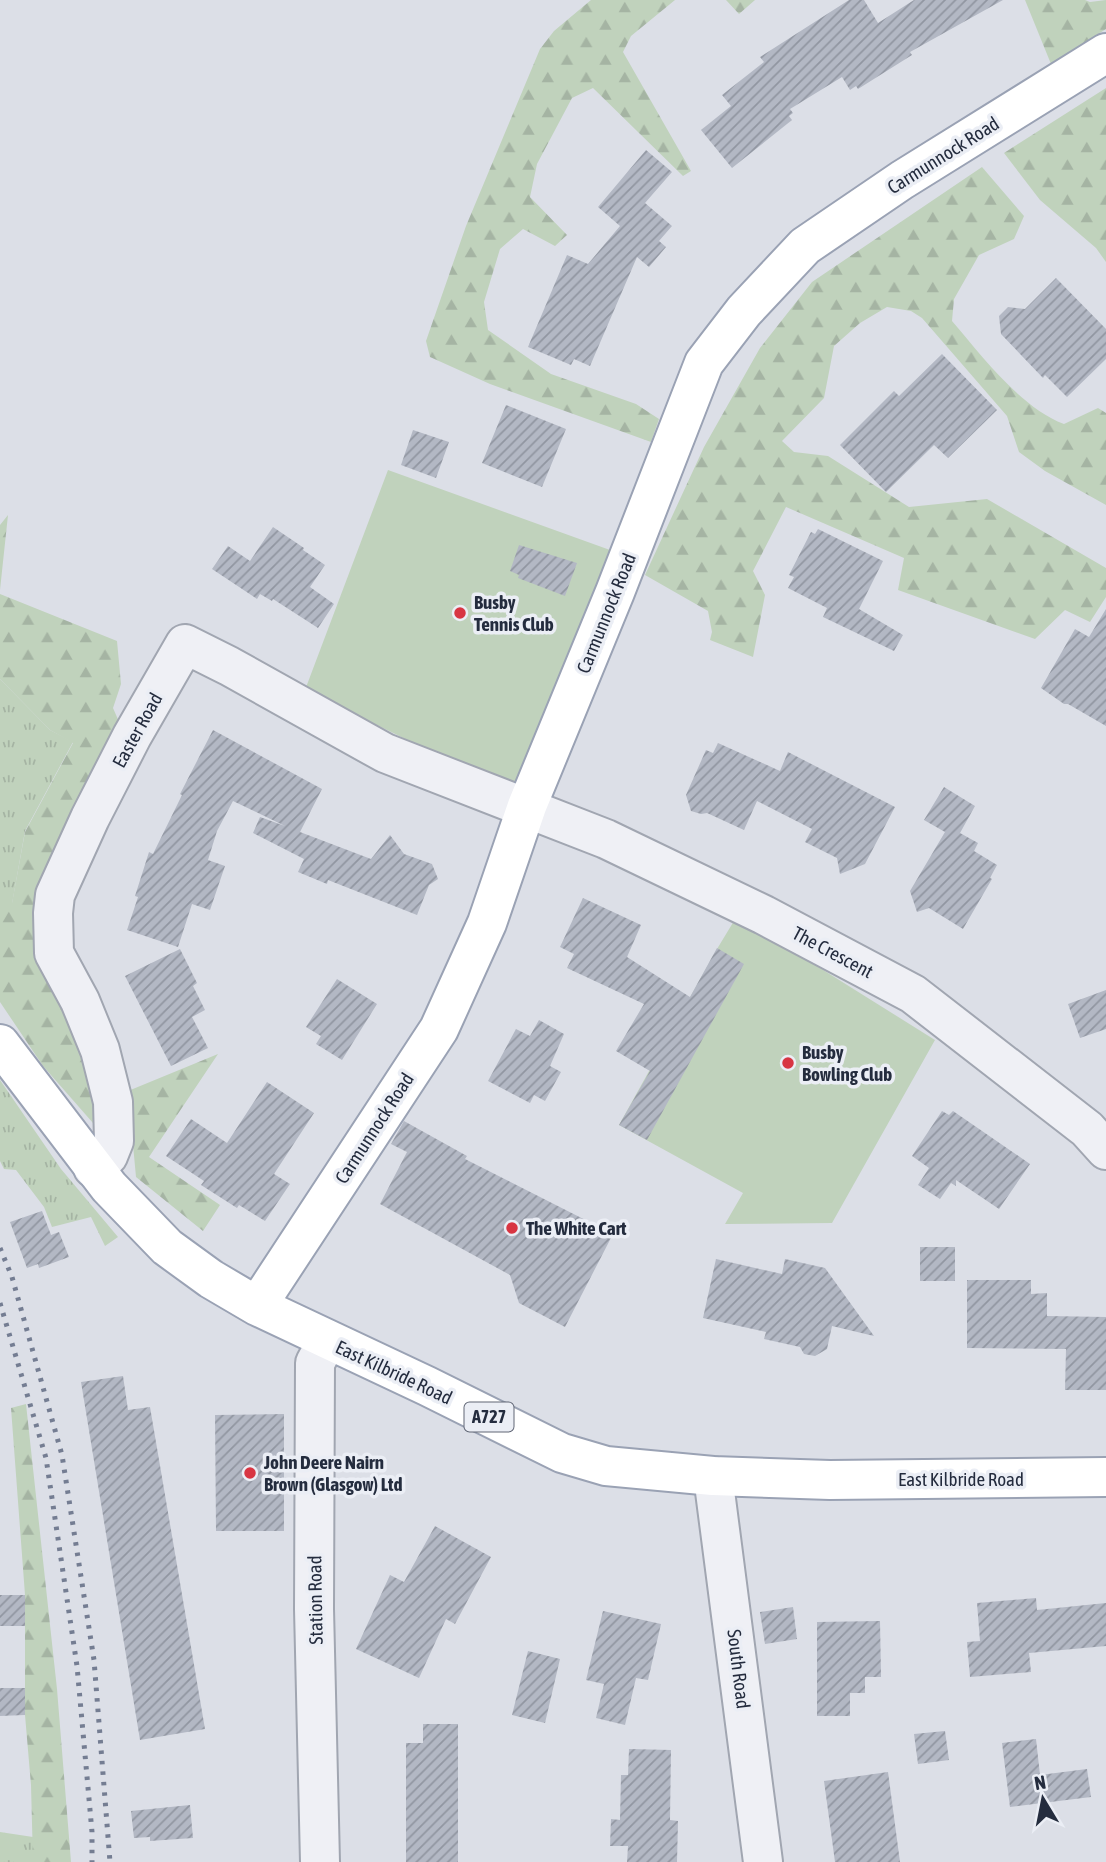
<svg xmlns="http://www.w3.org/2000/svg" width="1106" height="1862" font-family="'Asap Condensed',sans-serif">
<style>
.grass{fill:url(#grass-tufts)}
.forest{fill:url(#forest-firs)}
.garden{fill:#c0d2bc}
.building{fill:url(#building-hatch)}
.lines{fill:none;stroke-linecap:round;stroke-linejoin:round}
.minor-casing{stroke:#a1a6b1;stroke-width:42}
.major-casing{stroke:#9aa2b4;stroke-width:42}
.minor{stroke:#eff0f5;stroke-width:38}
.major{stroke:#fff;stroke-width:38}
.rail{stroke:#747d92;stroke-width:5;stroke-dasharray:3.5 7;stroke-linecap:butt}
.poi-dot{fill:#d83542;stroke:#ebeef5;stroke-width:2.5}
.labels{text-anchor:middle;stroke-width:7;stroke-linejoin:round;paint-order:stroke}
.shield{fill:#ebeef5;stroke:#606675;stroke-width:2}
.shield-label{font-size:18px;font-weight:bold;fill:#242c3e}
.street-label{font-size:19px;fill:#242c3e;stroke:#ebeef5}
.poi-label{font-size:19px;font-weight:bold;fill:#242c3e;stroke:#ebeef5;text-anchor:start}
</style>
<defs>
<pattern id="grass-tufts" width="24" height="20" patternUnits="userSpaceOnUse" patternTransform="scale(1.75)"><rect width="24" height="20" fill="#c0d2bc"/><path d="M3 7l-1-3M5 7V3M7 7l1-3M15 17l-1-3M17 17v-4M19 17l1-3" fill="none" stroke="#a5b4a3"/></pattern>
<pattern id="forest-firs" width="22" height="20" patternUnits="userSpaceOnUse" patternTransform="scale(1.75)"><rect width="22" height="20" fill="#c0d2bc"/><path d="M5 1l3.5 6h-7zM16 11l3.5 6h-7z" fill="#a5b4a3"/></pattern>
<pattern id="building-hatch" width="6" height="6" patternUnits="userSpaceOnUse" patternTransform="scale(1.75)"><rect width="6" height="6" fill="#b3b8c4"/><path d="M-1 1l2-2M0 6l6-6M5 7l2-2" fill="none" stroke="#9196a1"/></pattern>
</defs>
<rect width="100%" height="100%" fill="#dcdfe7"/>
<path class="grass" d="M 0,679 L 50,730 L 73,742 L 25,831 L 12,904 L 0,904 Z
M 0,1080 L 61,1169 L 118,1237 L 105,1246 L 91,1217 L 52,1227 L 44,1207 L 16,1170 L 4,1169 L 0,1161 Z
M 0,1832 L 33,1837 L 33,1862 L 0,1862 Z"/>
<path class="forest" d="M 591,0 L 675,0 L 631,36 L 623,52 L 691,171 L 683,176 L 593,88 L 572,98 L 537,164 L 530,197 L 567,235 L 555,246 L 523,229 L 500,249 L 484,302 L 488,330 L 551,374 L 636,404 L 659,419 L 651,442 L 490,384 L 430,357 L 426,341 L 466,226 L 540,49 L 554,31 Z
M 726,0 L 755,0 L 739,14 Z
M 1025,0 L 1085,0 L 1090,2 L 1106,0 L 1106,29 L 1051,64 Z
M 1106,88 L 1106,262 L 1096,248 L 1040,200 L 1004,153 Z
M 982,167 L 1024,216 L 1014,239 L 979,255 L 954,299 L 952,321 C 982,356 1020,407 1064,424 L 1098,408 L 1106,413 L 1106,505 L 1045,471 L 1019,452 L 1007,416 L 922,318 L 911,311 L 887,307 L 860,323 L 834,346 L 824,398 L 782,441 L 794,452 L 828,456 L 909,507 L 987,499 L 1106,568 L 1106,597 L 1090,622 L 1065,610 L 1035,639 L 898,590 L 904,558 L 786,507 L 753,571 L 765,595 L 753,657 L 710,640 L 712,632 L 708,611 L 645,575 L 704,447 L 760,348 L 812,282 Z
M 8,515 L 0,590 L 0,525 Z
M 0,594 L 117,641 L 121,684 L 113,708 L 120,724 L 49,876 L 77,1036 L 100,1131 L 43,1066 L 0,1002 L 0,904 L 12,903 L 25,832 L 73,743 L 50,730 L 0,679 Z
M 218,1054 L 149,1157 L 220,1205 L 203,1231 L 136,1177 L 128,1091 Z
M 26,1404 L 57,1689 L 71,1862 L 33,1862 L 31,1785 L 25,1715 L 25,1595 L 11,1408 Z"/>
<path class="garden" d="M 388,470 L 610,550 L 517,788 L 506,788 L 305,690 Z
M 737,916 L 935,1040 L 832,1223 L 725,1224 L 743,1193 L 619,1125 L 717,949 Z"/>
<path class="building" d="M 849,0 L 864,0 L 878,23 L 914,0 L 1003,0 L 910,52 L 912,55 L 858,89 L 856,86 L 850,90 L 842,77 L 790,109 L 793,113 L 789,116 L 792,120 L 732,168 L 701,130 L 731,106 L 722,95 L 764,62 L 760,57 Z
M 646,150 L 672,172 L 645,203 L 672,226 L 659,241 L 666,247 L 649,267 L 637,257 L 590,366 L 574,359 L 571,365 L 528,347 L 567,255 L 588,264 L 620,226 L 598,207 Z
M 1056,278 L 1106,329 L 1106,359 L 1067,397 L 1045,375 L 1043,378 L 1001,334 L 999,316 L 1008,307 L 1025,309 Z
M 942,354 L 997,410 L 948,458 L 934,445 L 886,492 L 840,445 L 894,391 L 899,396 Z
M 506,405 L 566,429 L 542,487 L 482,463 Z
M 413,430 L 449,442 L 436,478 L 401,465 Z
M 273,527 L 304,548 L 303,550 L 325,565 L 310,587 L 334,604 L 318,628 L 273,599 L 272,601 L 260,594 L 257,599 L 212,569 L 228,546 L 250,561 Z
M 818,529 L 883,561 L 859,609 L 903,635 L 894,651 L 823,617 L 827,608 L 788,588 L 794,577 L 789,575 L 811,532 L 815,534 Z
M 519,545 L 577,563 L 565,596 L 518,578 L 519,575 L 510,571 Z
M 1106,609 L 1106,726 L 1068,704 L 1064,704 L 1041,688 L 1075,629 L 1089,637 Z
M 213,730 L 322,789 L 300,832 L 371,859 L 390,835 L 404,854 L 432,864 L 438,879 L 429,885 L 417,915 L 328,880 L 327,884 L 298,872 L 304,859 L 253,833 L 260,817 L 285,826 L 233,801 L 217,831 L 208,860 L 225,866 L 210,910 L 192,904 L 178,947 L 127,930 L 138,897 L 135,896 L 149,852 L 153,854 L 182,795 L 180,794 Z
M 718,743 L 780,771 L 788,752 L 895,807 L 865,864 L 840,874 L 837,858 L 805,842 L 812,829 L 757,801 L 744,830 L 707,813 L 701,814 L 691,811 L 686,795 L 706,750 L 713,753 Z
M 944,787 L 975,806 L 960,833 L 978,843 L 974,851 L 997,865 L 990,878 L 992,879 L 963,929 L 929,908 L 917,912 L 910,891 L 945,832 L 924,820 Z
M 583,898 L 641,925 L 627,957 L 690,997 L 717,948 L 744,964 L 647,1140 L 619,1125 L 650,1071 L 616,1051 L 644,1004 L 567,968 L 574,954 L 560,947 Z
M 180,949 L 197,983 L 193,986 L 205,1010 L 192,1017 L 208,1048 L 171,1066 L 125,976 Z
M 337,979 L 377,1004 L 342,1060 L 316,1044 L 321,1036 L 306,1027 Z
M 1106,990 L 1106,1029 L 1080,1038 L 1068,1004 Z
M 539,1020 L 564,1034 L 550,1066 L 561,1072 L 545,1101 L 534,1095 L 530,1103 L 488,1081 L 516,1029 L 530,1036 Z
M 267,1082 L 314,1113 L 274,1174 L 290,1184 L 265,1221 L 239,1205 L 237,1208 L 201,1185 L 204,1181 L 166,1156 L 191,1119 L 227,1143 Z
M 942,1111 L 949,1115 L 953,1111 L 1030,1164 L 999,1209 L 956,1180 L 956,1186 L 951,1183 L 940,1199 L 918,1185 L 929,1168 L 912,1156 Z
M 404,1121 L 467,1156 L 465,1159 L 613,1234 L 565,1327 L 519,1303 L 510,1275 L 380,1204 L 407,1152 L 391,1144 Z
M 42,1211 L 51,1235 L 59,1232 L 69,1257 L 39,1268 L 38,1264 L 27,1268 L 10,1222 Z
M 920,1247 L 955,1247 L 955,1281 L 920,1281 Z
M 716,1259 L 782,1274 L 785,1259 L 825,1268 L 874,1336 L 832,1326 L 827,1349 L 815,1356 L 804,1354 L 800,1347 L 764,1339 L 766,1332 L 703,1318 Z
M 967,1280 L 1031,1280 L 1031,1294 L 1047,1293 L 1047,1316 L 1106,1317 L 1106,1390 L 1065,1390 L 1066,1349 L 967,1348 Z
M 123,1376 L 128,1410 L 150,1407 L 205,1729 L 140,1740 L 81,1382 Z
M 284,1414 L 284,1531 L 216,1531 L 215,1415 Z
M 435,1526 L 491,1557 L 455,1624 L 446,1619 L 419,1678 L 356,1649 L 390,1575 L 404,1582 Z
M 0,1595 L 25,1595 L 25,1626 L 0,1626 Z
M 1036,1598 L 1037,1610 L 1106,1603 L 1106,1646 L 1029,1653 L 1031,1672 L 970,1677 L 967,1642 L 980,1641 L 977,1603 Z
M 793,1607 L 797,1639 L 765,1644 L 760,1612 Z
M 603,1611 L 661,1624 L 648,1680 L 636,1678 L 625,1725 L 596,1718 L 604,1684 L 586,1680 Z
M 880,1621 L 881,1677 L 865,1677 L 865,1693 L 850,1693 L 850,1716 L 817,1716 L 817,1622 Z
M 528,1651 L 560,1659 L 545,1723 L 512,1715 Z
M 0,1688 L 25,1688 L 25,1715 L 0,1716 Z
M 423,1724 L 458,1724 L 458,1862 L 406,1862 L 406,1743 L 423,1743 Z
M 945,1731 L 949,1760 L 918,1764 L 914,1734 Z
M 1036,1739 L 1040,1775 L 1087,1769 L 1091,1797 L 1010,1807 L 1002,1743 Z
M 629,1749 L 671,1750 L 670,1820 L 678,1821 L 677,1862 L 627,1862 L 628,1846 L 610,1846 L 611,1819 L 620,1820 L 621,1775 L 628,1775 Z
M 888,1772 L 900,1862 L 835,1862 L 824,1781 Z
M 190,1805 L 193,1838 L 150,1841 L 150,1837 L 134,1838 L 131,1811 Z"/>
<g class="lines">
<defs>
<path id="minor" d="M 93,1168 L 108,1156 L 114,1141 L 113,1102 L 100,1050 L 80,1001 L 54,953 L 53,913 L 55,895 L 90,818 L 132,736 L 185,644 L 229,666 L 385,753 L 606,839 L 764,915 L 913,994 L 1087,1129 L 1106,1150
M 713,1476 L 763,1862
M 320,1862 L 314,1609 L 315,1363 L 327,1341"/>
<path id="major" d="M 0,1044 L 109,1187 L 167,1247 L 211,1279 L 257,1306 L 427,1386 L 562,1453 L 606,1466 L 713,1476 L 830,1480 L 1106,1477
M 257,1306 L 439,1029 L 487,923 L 527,806 L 615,592 L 704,363 L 744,311 L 805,246 L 902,180 L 1106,53"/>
</defs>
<use href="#minor" class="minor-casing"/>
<use href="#major" class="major-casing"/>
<use href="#minor" class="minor"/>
<use href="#major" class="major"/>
<path class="rail" d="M 0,1248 L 12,1277 L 62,1455 L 94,1660 L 110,1862
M 0,1303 L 46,1458 L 77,1666 L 92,1832 L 92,1862"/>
</g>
<g class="poi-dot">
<circle cx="460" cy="613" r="7"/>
<circle cx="788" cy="1063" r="7"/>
<circle cx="512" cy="1228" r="7"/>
<circle cx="250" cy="1473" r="7"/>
</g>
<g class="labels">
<rect class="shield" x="464.5" y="1402.5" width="49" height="29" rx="5"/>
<g class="shield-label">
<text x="489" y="1423">A727</text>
</g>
<g class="street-label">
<text transform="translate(943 155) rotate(-32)" y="7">Carmunnock Road</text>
<text transform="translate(606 613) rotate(-68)" y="7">Carmunnock Road</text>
<text transform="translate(137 730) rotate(-61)" y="7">Easter Road</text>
<text transform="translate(833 952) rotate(28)" y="7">The Crescent</text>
<text transform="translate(374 1128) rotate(-57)" y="7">Carmunnock Road</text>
<text transform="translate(394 1372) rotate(25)" y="7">East Kilbride Road</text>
<text x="961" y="1486">East Kilbride Road</text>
<text transform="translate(315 1600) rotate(-91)" y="7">Station Road</text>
<text transform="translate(739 1669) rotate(83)" y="7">South Road</text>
</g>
<g class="poi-label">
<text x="474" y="609">Busby<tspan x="474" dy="22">Tennis Club</tspan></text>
<text x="802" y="1059">Busby<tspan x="802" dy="22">Bowling Club</tspan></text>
<text x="526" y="1235">The White Cart</text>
<text x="264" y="1469">John Deere Nairn<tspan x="264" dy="22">Brown (Glasgow) Ltd</tspan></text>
</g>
</g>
<g transform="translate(1043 1799) rotate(350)" stroke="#ebeef5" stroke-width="5" paint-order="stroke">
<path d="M0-5L12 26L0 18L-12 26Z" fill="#242c3e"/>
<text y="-10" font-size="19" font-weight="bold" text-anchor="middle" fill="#242c3e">N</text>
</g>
</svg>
